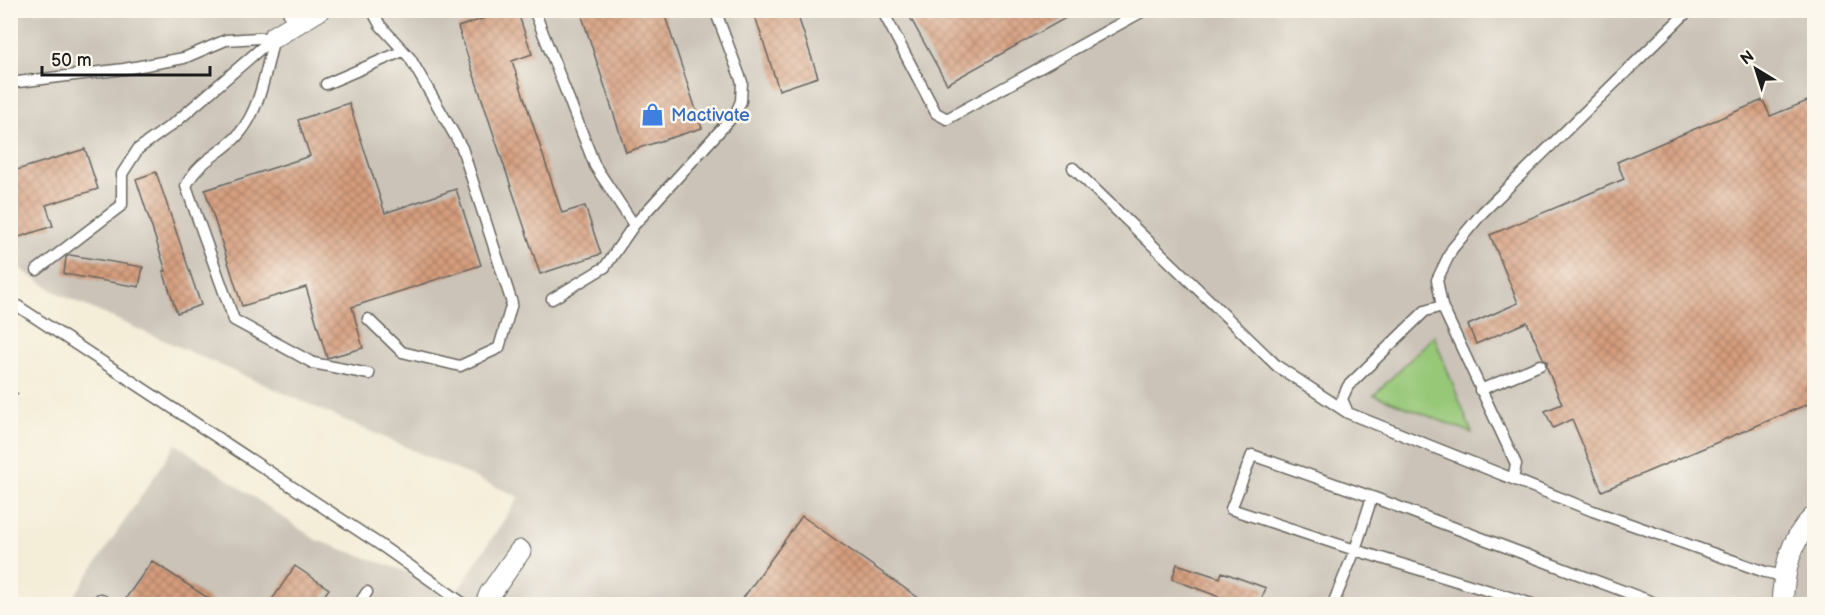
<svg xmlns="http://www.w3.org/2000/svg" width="1825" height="615" font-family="'Balsamiq Sans',sans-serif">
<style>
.industrial{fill:#cbc3b8}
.green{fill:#97c878;stroke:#5a724a;stroke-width:1.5}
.building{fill:url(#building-cross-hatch)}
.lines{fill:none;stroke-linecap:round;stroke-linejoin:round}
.service-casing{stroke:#68655e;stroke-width:13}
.minor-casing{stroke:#68655e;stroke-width:23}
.path{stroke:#68655e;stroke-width:4;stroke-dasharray:1.5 4.5;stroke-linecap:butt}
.service{stroke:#fff;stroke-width:10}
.minor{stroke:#fff;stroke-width:21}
.labels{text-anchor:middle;stroke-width:5;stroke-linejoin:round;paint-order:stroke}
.shop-label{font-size:18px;fill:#366cbe;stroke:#fbf7ec;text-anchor:start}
</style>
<defs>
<pattern id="building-cross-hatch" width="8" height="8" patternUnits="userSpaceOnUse" patternTransform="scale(1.5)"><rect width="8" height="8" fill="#d59d7d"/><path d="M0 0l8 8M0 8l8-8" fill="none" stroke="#ac7f66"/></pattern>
</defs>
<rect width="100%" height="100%" fill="#fbf7ec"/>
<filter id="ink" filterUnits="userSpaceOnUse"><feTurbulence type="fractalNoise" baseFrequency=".0167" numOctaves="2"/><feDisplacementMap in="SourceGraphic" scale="12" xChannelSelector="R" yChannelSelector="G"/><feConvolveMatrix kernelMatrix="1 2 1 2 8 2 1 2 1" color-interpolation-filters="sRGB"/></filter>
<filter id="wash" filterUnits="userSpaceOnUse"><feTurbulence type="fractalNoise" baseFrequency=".008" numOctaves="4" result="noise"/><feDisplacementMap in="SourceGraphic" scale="24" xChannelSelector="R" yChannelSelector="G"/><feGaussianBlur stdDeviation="1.35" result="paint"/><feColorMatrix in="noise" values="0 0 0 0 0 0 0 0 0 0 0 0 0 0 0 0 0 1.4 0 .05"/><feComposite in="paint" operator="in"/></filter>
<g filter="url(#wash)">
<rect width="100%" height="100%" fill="#f4edd8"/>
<path class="industrial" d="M 10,11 L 1814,11 L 1814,604 L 69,604 L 176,444 L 316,540 L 458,590 L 519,497 L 59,294 L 11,263 Z"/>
<path class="green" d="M 1434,336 L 1472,433 L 1374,395 Z"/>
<g id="blocks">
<path class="building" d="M 509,10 L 517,10 L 532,54 L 512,61 L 562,213 L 585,206 L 601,254 L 540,274 L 458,27 Z
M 580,10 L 663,10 L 702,128 L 626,152 Z
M 753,10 L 796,10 L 818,77 L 779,90 Z
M 906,10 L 1080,10 L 947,84 Z
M 1815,98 L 1815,401 L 1602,491 L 1572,419 L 1553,428 L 1545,411 L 1562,404 L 1547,368 L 1547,362 L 1543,358 L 1527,322 L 1476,344 L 1468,325 L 1518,303 L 1490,235 L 1624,179 L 1617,162 L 1763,100 L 1770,116 Z
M 349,103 L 385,213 L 456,189 L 481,265 L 352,307 L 363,348 L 327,358 L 306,287 L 242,306 L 205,190 L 310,156 L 298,120 Z
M 85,149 L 98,189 L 46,205 L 53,226 L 10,240 L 10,172 Z
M 156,172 L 201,305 L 177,313 L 163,271 L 166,271 L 136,179 Z
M 70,255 L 143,267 L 139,287 L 64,274 L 66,257 Z
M 802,516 L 927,604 L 739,604 Z
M 152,561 L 217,604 L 136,604 L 126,598 Z
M 1177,564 L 1220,578 L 1222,572 L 1266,588 L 1259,604 L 1238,604 L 1172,579 Z
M 295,566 L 329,589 L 318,604 L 269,604 Z"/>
</g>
</g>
<g filter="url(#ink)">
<use href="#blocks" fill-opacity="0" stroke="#68655e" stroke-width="1.5"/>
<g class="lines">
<defs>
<path id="service" d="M 288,10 L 292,27
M 534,10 L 595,166 L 634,225
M 882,10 L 936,113 L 947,119 L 1145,10
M 457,12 L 461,10
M 274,37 C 266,69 261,108 239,134 C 222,154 199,159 186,186 L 234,320 L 313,363 L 369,374
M 10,83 L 124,69 L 184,58 L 226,40 L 274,37
M 326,84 L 403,51
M 1073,168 L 1277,366 L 1348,413
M 37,270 L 122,205 L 122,174 L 138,149 L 177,121 L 274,37
M 552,299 L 605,267 L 634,225 L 736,113 L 741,101 L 742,82 L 715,10
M 10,301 L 382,546 L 464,604
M 1442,306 L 1425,311 L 1348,386 L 1342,399 L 1348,413 L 1593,511 L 1765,572 L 1784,576
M 368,319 L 402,352 L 460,366 L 499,348 L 512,303 L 462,148 L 410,58 L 380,25 L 372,10
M 1480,390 L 1540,365
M 1513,479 L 1516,464 L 1442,306 L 1437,280 L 1452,249 L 1483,212 L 1689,10
M 100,599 L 108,604
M 359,604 L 367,592
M 1333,604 L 1355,550 L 1372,497
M 1532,604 L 1355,550 L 1231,509 L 1252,455 L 1372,497 L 1658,604"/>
<path id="minor" d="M 274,37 L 319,10
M 486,604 L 490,594 L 520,551
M 1782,604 C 1784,572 1789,540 1814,517"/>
</defs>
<use href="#service" class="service-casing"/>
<use href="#minor" class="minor-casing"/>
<path class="path" d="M 10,404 L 18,391"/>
<use href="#service" class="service"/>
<use href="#minor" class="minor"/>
</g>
</g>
<defs>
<symbol id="shop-bare" viewBox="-9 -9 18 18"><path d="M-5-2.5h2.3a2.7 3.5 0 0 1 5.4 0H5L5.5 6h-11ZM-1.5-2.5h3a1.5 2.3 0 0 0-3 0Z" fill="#3f7fe0" stroke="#fbf7ec" stroke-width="2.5" paint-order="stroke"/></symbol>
</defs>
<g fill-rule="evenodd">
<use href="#shop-bare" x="636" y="98" width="33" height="33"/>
</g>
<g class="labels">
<g class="shop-label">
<text x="671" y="121">Mactivate</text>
</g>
</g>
<rect width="1825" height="615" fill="none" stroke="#fbf7ec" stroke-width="36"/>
<g transform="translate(1756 69) rotate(322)" stroke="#fbf7ec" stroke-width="4.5" paint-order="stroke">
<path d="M0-4.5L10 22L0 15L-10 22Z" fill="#1c1c1c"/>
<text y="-9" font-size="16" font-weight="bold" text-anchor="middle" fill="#1c1c1c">N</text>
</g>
<path d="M42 66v9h168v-9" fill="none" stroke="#1c1c1c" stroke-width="3"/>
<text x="51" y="66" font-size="18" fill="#1c1c1c" stroke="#fbf7ec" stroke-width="4.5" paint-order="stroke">50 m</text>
</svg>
